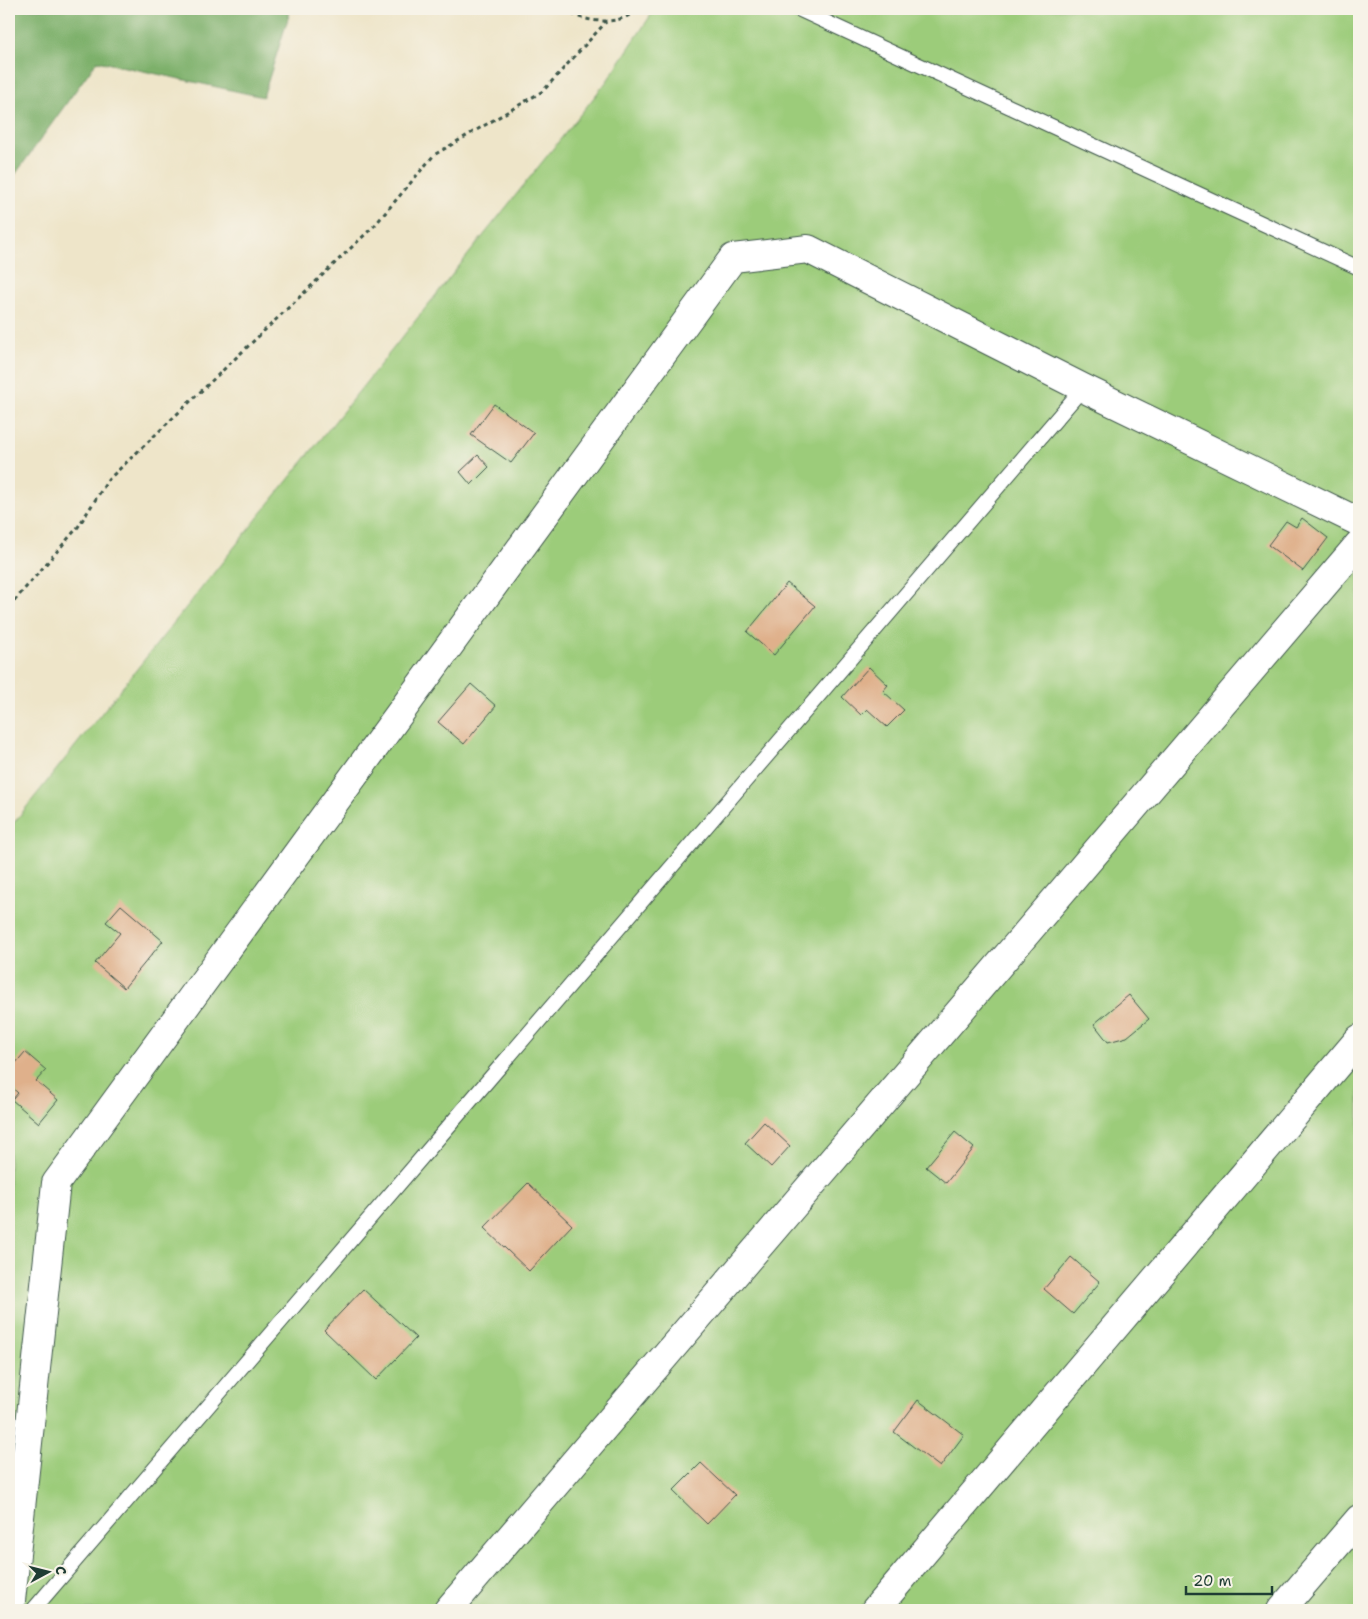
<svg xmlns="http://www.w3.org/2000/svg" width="1368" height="1619" font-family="'Shantell Sans',sans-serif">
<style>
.green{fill:#9ccc7a;stroke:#5e8457}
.forest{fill:#7db06a;stroke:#4e764f}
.building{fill:#dfb08b}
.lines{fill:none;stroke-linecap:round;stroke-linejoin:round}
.lane-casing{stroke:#3e564a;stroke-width:16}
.street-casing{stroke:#3e564a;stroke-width:30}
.path{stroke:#3e564a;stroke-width:3;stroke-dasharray:4 4;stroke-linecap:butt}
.lane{stroke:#fff;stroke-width:14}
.street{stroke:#fff;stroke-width:28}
</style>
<rect width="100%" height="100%" fill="#f7f3e8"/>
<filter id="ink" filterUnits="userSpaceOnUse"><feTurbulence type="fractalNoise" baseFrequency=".02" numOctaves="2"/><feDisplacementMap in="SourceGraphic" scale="10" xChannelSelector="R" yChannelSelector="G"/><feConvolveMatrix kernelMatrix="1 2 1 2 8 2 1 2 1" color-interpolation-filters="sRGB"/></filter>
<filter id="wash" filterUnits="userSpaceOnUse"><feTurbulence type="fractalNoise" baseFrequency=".0096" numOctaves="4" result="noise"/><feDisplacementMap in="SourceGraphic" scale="20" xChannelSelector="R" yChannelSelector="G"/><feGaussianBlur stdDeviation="1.12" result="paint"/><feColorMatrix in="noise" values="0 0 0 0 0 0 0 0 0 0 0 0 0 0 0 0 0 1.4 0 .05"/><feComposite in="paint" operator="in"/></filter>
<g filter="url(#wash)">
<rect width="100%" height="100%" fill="#eee5c9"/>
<path class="green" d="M 655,9 L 1359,9 L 1359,1610 L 9,1610 L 9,829 L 607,81 Z"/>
<path class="forest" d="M 9,9 L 291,9 L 263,97 L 97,61 L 9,183 Z"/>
<g id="blocks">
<path class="building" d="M 494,404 L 534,433 L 511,463 L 471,435 Z
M 478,455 L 489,467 L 471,485 L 460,472 Z
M 1302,518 L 1328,538 L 1303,571 L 1268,545 L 1286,521 L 1296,527 Z
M 787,583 L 815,606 L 774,655 L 747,632 Z
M 869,667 L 888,685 L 883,691 L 904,710 L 887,727 L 867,709 L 861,715 L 842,697 Z
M 471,684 L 496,706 L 464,744 L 438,722 Z
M 121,905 L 163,941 L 124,988 L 95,963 L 120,933 L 106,922 Z
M 1129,995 L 1149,1019 L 1127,1037 L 1108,1042 L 1094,1024 Z
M 25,1052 L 46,1070 L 36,1081 L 58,1100 L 39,1123 L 12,1100 L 18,1093 L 9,1085 L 9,1071 Z
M 764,1122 L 790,1146 L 771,1167 L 745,1143 Z
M 955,1132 L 974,1148 L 946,1183 L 926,1167 Z
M 528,1183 L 572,1225 L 529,1271 L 484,1228 Z
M 1071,1257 L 1100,1282 L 1073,1314 L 1044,1289 Z
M 363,1289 L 416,1338 L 376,1380 L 324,1330 Z
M 918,1400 L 964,1435 L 940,1467 L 894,1432 Z
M 701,1463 L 735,1495 L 707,1524 L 673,1491 Z"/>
</g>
</g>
<g filter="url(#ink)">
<use href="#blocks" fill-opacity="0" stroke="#3e564a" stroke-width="1"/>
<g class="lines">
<defs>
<path id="lane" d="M 798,9 L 1359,268
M 33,1610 L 1083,388"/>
<path id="street" d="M 10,1610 L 56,1183 L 733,258 L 808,249 L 1083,388 L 1359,522
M 448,1610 L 1359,544
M 875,1610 L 1359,1039
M 1281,1610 L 1359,1519"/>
</defs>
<use href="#lane" class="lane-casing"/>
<use href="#street" class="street-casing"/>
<path class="path" d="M 565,9 C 580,23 623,27 636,9
M 9,607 L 78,527 L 108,480 L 375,225 L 434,155 L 543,91 L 606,22"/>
<use href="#lane" class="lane"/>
<use href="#street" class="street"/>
</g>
</g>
<rect width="1368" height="1619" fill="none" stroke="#f7f3e8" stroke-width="30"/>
<g transform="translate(48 1572) rotate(83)" stroke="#f7f3e8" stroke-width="4" paint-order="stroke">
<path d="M0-4L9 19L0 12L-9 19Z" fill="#1f3d34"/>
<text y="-8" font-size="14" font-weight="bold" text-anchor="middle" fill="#1f3d34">С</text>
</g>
<path d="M1186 1586v8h86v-8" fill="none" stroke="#1f3d34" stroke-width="2.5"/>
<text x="1193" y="1586" font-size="15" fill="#1f3d34" stroke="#f7f3e8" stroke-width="4" paint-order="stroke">20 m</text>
</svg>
